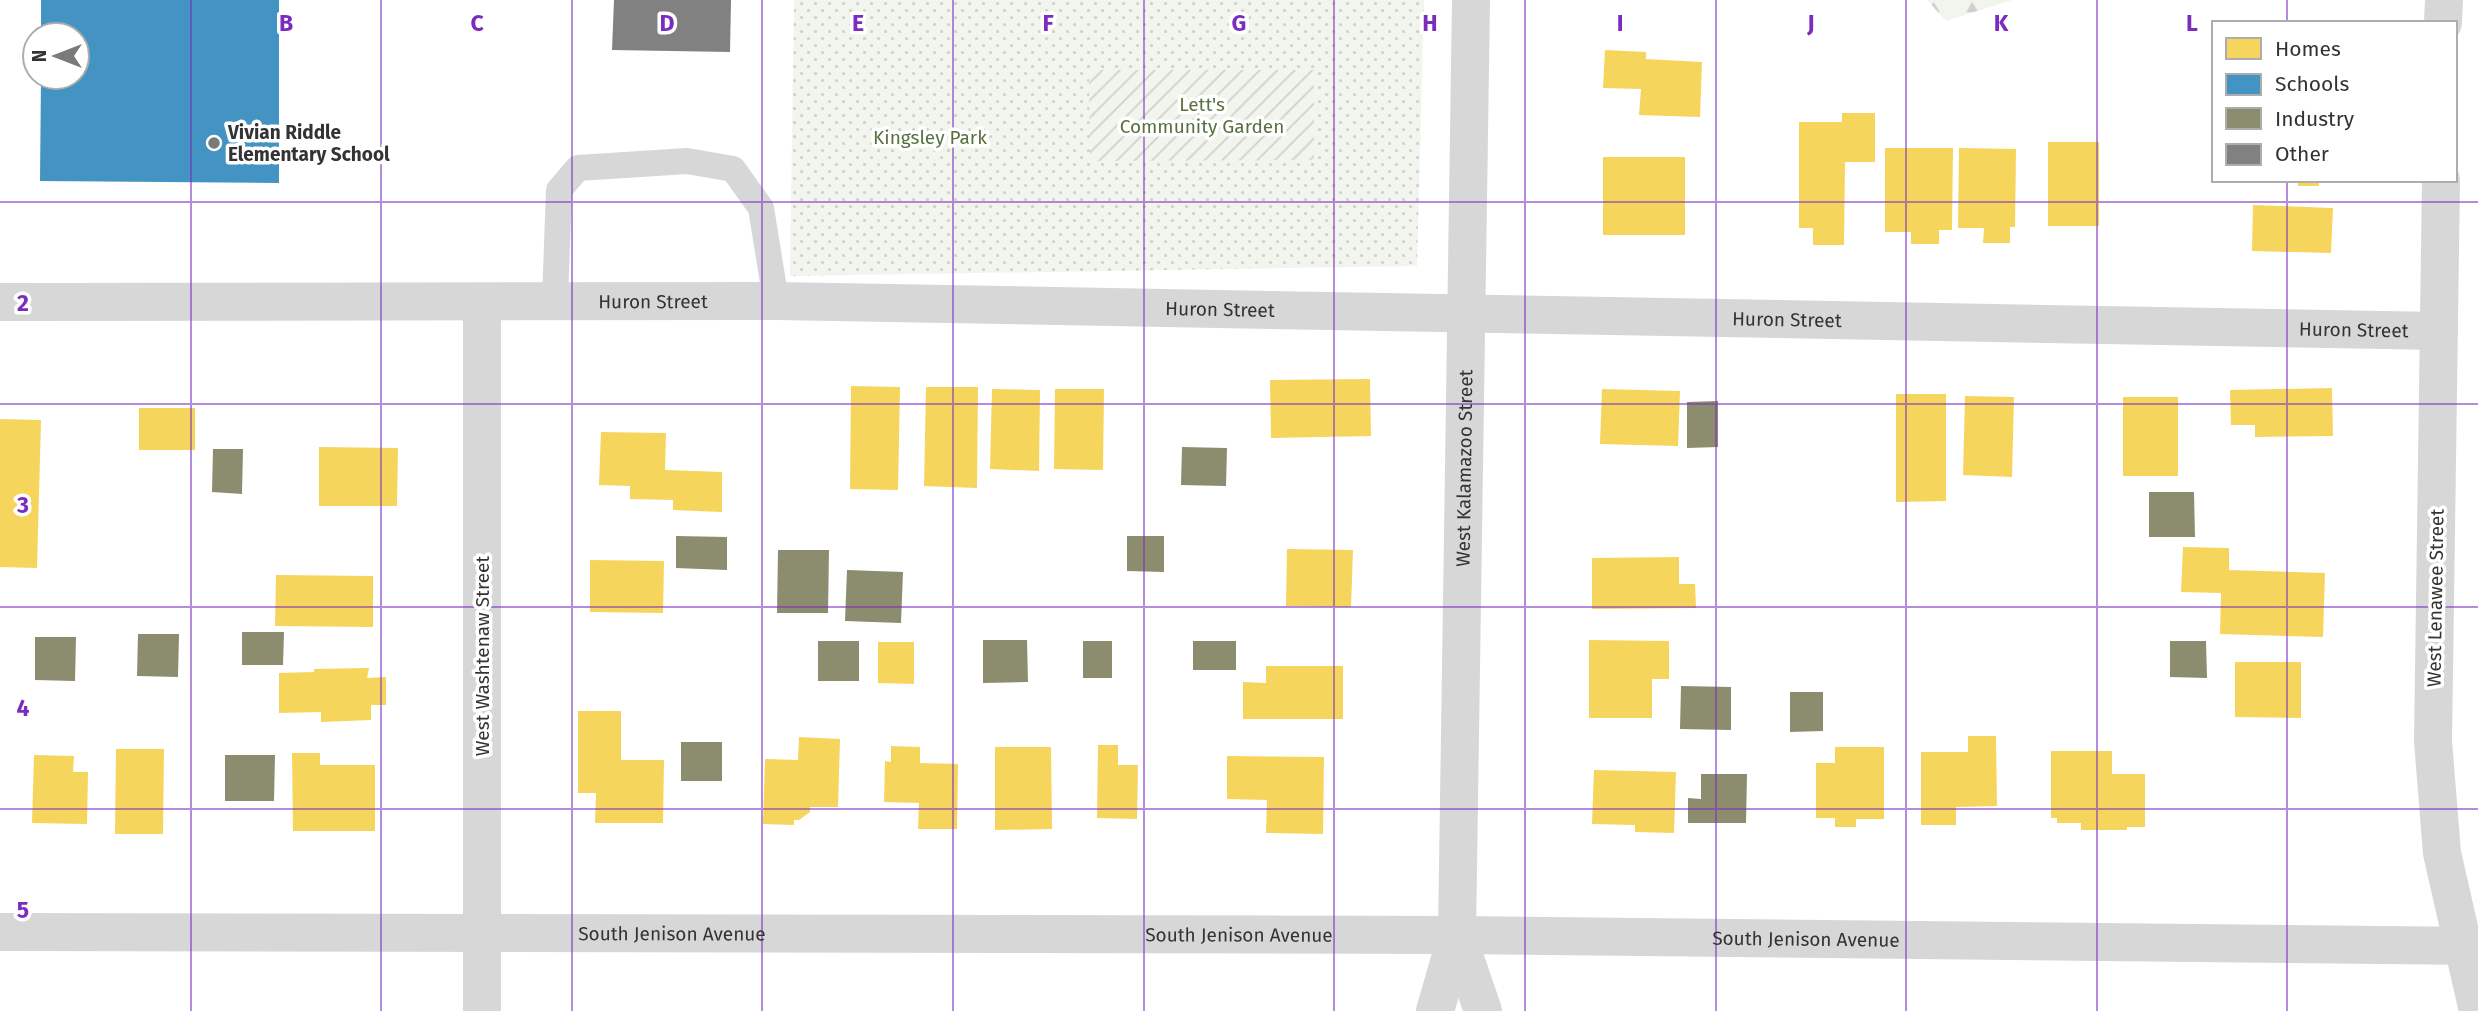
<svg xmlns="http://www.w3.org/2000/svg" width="2478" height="1011" font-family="'Fira Sans',sans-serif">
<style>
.forest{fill:url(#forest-firs)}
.park{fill:url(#park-dots)}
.garden{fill:url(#garden-furrows)}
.homes{fill:#f6d55c}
.schools{fill:#4393c3}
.industry{fill:#8c8c6e}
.building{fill:#818181}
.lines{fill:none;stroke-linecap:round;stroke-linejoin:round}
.service{stroke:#d7d7d7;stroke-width:26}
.minor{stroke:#d7d7d7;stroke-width:38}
.grid{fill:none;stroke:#7b2cbf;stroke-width:2;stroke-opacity:0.55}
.poi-dot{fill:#7a7a7a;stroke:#fff;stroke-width:2.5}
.labels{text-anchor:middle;stroke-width:7;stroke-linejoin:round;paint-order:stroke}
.park-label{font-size:19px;fill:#56703f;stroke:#fff}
.poi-label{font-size:19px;font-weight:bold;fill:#333;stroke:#fff;text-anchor:start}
.street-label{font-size:19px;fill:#333;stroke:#fff}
.grid-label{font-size:23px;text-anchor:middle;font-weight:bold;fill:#7b2cbf;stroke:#fff;stroke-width:7;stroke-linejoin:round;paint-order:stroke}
</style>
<defs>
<pattern id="forest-firs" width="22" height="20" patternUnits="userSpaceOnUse" patternTransform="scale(1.75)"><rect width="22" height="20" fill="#f1f5ed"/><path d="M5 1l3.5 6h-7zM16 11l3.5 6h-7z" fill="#cfd2cc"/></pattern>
<pattern id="park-dots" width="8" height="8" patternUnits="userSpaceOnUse" patternTransform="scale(1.75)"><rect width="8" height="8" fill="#f1f5ed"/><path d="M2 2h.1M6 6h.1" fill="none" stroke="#cfd2cc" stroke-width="1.8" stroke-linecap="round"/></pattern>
<pattern id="garden-furrows" width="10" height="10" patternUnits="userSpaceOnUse" patternTransform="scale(1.75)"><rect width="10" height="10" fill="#f1f5ed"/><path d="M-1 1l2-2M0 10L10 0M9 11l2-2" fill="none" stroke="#cfd2cc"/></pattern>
</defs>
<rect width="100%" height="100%" fill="#fff"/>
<path class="forest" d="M 1927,0 L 2012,0 L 1946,21 Z"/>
<path class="park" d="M 794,0 L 1424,0 L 1417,266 L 790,276 Z"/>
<path class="garden" d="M 1089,70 L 1314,70 L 1314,160 L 1090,161 Z"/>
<path class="homes" d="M 1605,50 L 1646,52 L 1646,59 L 1702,62 L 1700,117 L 1639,115 L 1641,89 L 1603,88 Z
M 1842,113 L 1875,113 L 1875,162 L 1845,162 L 1844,245 L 1813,245 L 1813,228 L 1799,228 L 1799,122 L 1842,122 Z
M 2048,142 L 2099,142 L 2099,226 L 2048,226 Z
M 1885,148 L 1953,148 L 1952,230 L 1939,230 L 1939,244 L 1911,244 L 1911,232 L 1885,232 Z
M 1959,148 L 2016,149 L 2015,227 L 2010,227 L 2010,243 L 1983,243 L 1984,228 L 1958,228 Z
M 1603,157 L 1685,157 L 1685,235 L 1603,235 Z
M 2298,180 L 2319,180 L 2319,186 L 2298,186 Z
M 2253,205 L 2333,208 L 2331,253 L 2252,251 Z
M 1370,379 L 1371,436 L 1271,438 L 1270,380 Z
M 851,386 L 900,387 L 898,490 L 850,489 Z
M 926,387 L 978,387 L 977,488 L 924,486 Z
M 2332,388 L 2333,436 L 2255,437 L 2255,425 L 2231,425 L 2230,390 Z
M 992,389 L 1040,390 L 1039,471 L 990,469 Z
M 1055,389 L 1104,389 L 1103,470 L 1054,469 Z
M 1602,389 L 1680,391 L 1678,446 L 1600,444 Z
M 1896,394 L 1946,394 L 1946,501 L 1896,502 Z
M 1965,396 L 2014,397 L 2012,477 L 1963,475 Z
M 2123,397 L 2178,397 L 2178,476 L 2123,476 Z
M 139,408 L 195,408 L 195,450 L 139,450 Z
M 0,419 L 41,420 L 37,568 L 0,567 Z
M 601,432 L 666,433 L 665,470 L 722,472 L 722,512 L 673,510 L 673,500 L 630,499 L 630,486 L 599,485 Z
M 319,447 L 398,448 L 397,506 L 319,506 Z
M 2183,547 L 2229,548 L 2229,570 L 2325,573 L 2323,637 L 2220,634 L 2221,593 L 2181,592 Z
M 1287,549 L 1353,550 L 1351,607 L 1286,606 Z
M 1679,557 L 1679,584 L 1695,584 L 1696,608 L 1592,609 L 1592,558 Z
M 590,560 L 664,561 L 663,613 L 590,612 Z
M 276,575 L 373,576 L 373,627 L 275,626 Z
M 1589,640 L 1669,641 L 1669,679 L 1652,679 L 1652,718 L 1589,718 Z
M 878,642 L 914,642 L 914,684 L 878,683 Z
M 2235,662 L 2301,662 L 2301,718 L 2235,717 Z
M 1266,666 L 1343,666 L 1343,719 L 1243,719 L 1243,682 L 1266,683 Z
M 369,668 L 367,678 L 386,677 L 386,705 L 371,705 L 371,720 L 321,722 L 321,712 L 279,713 L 279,673 L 314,672 L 314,669 Z
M 578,711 L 621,711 L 621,760 L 664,760 L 663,823 L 595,823 L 596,793 L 578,793 Z
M 1968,736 L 1996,736 L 1997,806 L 1956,807 L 1956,825 L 1921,825 L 1921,752 L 1968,752 Z
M 799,737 L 840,739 L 838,807 L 810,807 L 810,812 L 799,820 L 794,820 L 794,825 L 763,824 L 765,759 L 798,760 Z
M 1098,745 L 1118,745 L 1118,765 L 1138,765 L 1137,819 L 1097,818 Z
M 891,746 L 920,747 L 920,763 L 958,764 L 957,829 L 918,829 L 919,803 L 884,802 L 885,761 L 891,762 Z
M 995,747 L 1051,747 L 1052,829 L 995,830 Z
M 1835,747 L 1884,747 L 1884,819 L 1856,819 L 1856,827 L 1835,827 L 1835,818 L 1816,818 L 1816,763 L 1835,763 Z
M 116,749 L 164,749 L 163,834 L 115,834 Z
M 2051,751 L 2112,751 L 2112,774 L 2145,774 L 2145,827 L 2127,827 L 2127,830 L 2081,830 L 2081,823 L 2057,823 L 2057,818 L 2051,818 Z
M 292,753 L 320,753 L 320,765 L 375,765 L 375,831 L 293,831 Z
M 34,755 L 74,756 L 73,772 L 88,772 L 87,824 L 32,823 Z
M 1227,756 L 1324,757 L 1323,834 L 1266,833 L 1267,800 L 1227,799 Z
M 1594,770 L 1676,772 L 1674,833 L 1635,832 L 1635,825 L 1592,824 Z"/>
<path class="schools" d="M 41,0 L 279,0 L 279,183 L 40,181 L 41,77 L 77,77 L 77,35 L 41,35 Z"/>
<path class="industry" d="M 1718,401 L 1718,447 L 1687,448 L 1687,402 Z
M 1182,447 L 1227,448 L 1226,486 L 1181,485 Z
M 213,449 L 243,449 L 242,494 L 212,492 Z
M 2149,492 L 2194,492 L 2195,537 L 2149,537 Z
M 676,536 L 727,537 L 727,570 L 676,568 Z
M 1127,536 L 1164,536 L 1164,572 L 1127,571 Z
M 778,550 L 829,550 L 828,613 L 777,613 Z
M 847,570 L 903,572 L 901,623 L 845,621 Z
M 242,632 L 284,632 L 283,665 L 242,665 Z
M 138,634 L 179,634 L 178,677 L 137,676 Z
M 35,637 L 76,637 L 75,681 L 35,680 Z
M 983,640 L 1027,640 L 1028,682 L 983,683 Z
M 818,641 L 859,641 L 859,681 L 818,681 Z
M 1083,641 L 1112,641 L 1112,678 L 1083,678 Z
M 1193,641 L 1236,641 L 1236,670 L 1193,670 Z
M 2170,641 L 2206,641 L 2207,678 L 2170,677 Z
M 1681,686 L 1731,687 L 1731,730 L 1680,729 Z
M 1790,692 L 1823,692 L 1823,731 L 1790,732 Z
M 681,742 L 722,742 L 722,781 L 681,781 Z
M 225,755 L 275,755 L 274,801 L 225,801 Z
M 1701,774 L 1747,774 L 1746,823 L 1688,823 L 1688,798 L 1701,799 Z"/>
<path class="building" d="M 614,0 L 731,0 L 730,52 L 612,50 Z"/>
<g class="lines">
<path class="service" d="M 555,299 L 559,190 L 578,168 L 687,161 L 733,169 L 761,208 L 776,301"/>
<g class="minor">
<path d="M 2443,23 L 2444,0"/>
<path d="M 2441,180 L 2433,741 L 2442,853 L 2478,1011"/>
<path id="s1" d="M 0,302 L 776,301 L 2439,331"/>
<path d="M 482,302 L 482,1011"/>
<path id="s2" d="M 0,932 L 1457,935 L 2478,946"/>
<path d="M 1457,935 L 1483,1011"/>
<path id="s3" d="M 1435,1011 L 1457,935 L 1471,0"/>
</g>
</g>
<path class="grid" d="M 191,0 L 191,1011M 381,0 L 381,1011M 572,0 L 572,1011M 762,0 L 762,1011M 953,0 L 953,1011M 1144,0 L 1144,1011M 1334,0 L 1334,1011M 1525,0 L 1525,1011M 1716,0 L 1716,1011M 1906,0 L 1906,1011M 2097,0 L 2097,1011M 2287,0 L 2287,23M 2287,180 L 2287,1011M 0,202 L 2478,202M 0,404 L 2478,404M 0,607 L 2478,607M 0,809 L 2478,809"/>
<circle class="poi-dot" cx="214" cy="143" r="7"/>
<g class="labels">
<g class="park-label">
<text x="1202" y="111">Lett's<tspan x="1202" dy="22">Community Garden</tspan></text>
<text x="930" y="144">Kingsley Park</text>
</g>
<g class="poi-label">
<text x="228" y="139">Vivian Riddle<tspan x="228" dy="22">Elementary School</tspan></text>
</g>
<g class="street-label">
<text dy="7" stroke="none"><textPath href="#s1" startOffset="653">Huron Street</textPath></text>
<text dy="7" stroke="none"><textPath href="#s1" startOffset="1220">Huron Street</textPath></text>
<text dy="7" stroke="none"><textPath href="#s1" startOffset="1787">Huron Street</textPath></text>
<text dy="7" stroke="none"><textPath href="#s1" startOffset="2354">Huron Street</textPath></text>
<text dy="7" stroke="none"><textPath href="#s3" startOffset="546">West Kalamazoo Street</textPath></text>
<text transform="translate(2435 598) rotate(-89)" y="7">West Lenawee Street</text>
<text transform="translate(482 656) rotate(-90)" y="7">West Washtenaw Street</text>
<text dy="7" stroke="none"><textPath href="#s2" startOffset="672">South Jenison Avenue</textPath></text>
<text dy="7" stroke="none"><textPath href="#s2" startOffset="1239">South Jenison Avenue</textPath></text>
<text dy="7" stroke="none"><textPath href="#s2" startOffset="1806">South Jenison Avenue</textPath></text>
</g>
</g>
<g class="grid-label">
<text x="286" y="31">B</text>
<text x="477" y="31">C</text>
<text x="667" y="31">D</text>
<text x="858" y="31">E</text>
<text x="1048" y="31">F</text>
<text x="1239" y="31">G</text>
<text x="1430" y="31">H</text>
<text x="1620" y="31">I</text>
<text x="1811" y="31">J</text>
<text x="2001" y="31">K</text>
<text x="2192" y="31">L</text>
<text x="23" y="311">2</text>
<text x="23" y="513">3</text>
<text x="23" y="716">4</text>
<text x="23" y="918">5</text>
</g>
<rect x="2212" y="21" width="245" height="161" fill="#ffffff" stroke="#adadad" stroke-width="2"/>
<rect x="2226" y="38" width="35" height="21" fill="#f6d55c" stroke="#adadad" stroke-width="2"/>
<text x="2275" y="56" font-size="21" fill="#333333">Homes</text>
<rect x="2226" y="74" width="35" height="21" fill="#4393c3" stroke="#adadad" stroke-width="2"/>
<text x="2275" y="91" font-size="21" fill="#333333">Schools</text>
<rect x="2226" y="108" width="35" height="21" fill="#8c8c6e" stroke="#adadad" stroke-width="2"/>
<text x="2275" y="126" font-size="21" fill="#333333">Industry</text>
<rect x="2226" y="144" width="35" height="21" fill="#818181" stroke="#adadad" stroke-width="2"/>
<text x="2275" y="161" font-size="21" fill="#333333">Other</text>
<g transform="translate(56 56) rotate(270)"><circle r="33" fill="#ffffff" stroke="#adadad" stroke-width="2"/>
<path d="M0-5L12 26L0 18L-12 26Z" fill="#7a7a7a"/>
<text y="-10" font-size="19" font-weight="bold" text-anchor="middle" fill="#333333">N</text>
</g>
</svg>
